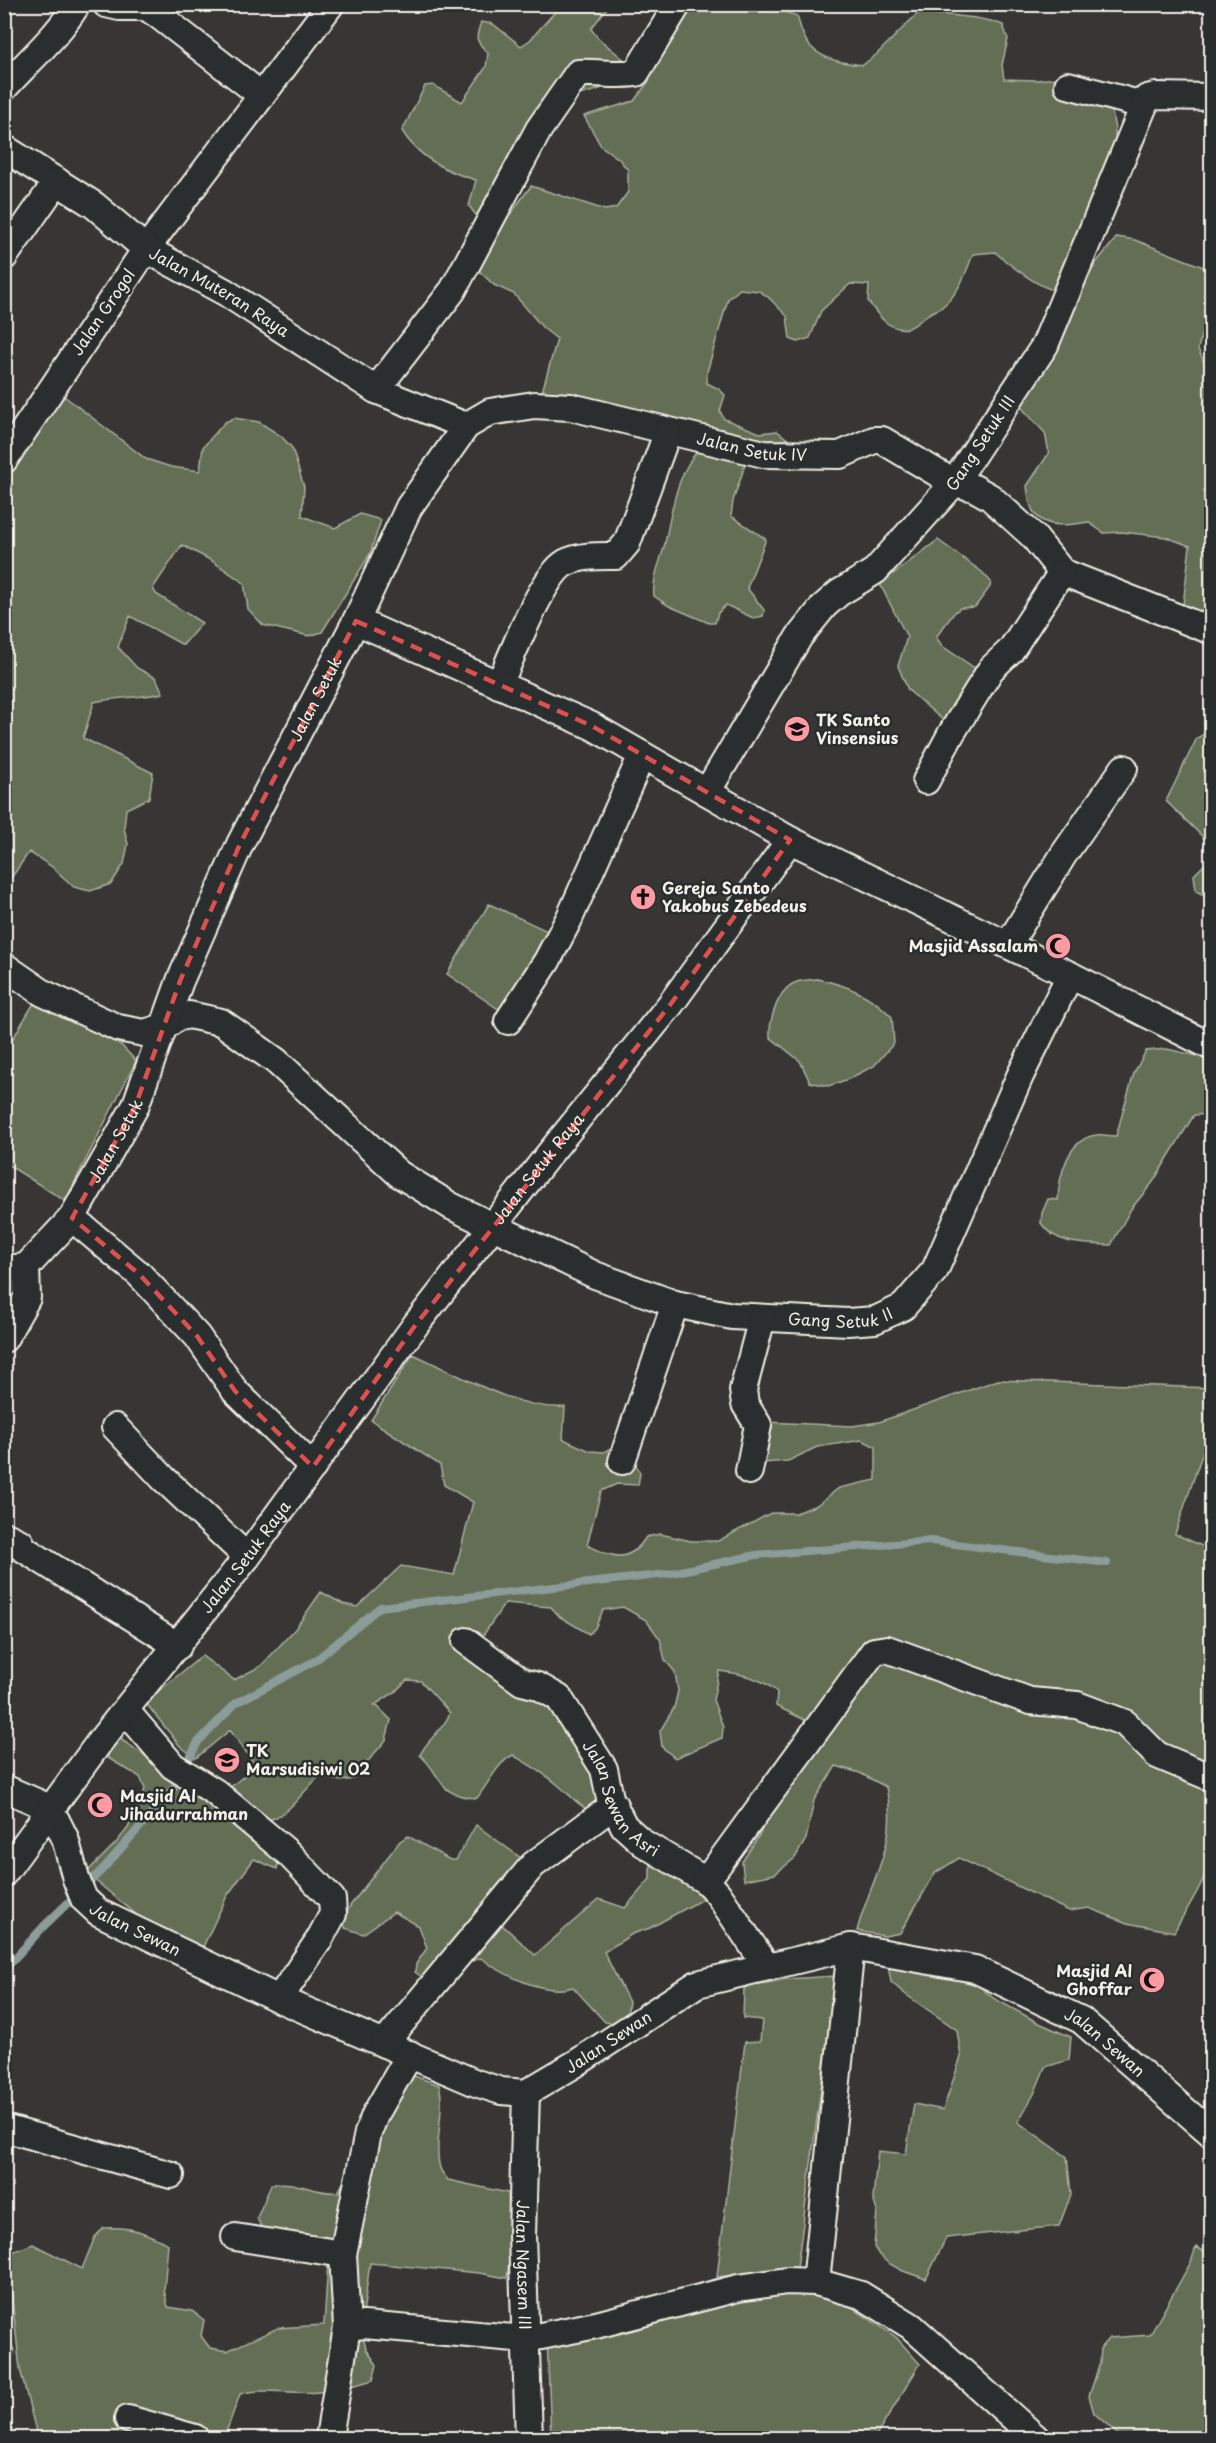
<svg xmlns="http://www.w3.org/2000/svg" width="1216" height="2443" font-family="'Playpen Sans',sans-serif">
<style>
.green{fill:#636e54;stroke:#acb09e;stroke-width:1.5}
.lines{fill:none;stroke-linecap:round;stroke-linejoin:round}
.stream{stroke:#8b9c9a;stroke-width:8}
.minor-casing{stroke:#f4f1e8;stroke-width:30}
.minor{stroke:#2a2d2e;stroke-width:26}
.marked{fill:none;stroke:#dc504e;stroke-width:4.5;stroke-dasharray:12 8;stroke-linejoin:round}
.labels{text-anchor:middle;stroke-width:5;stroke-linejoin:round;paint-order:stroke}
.street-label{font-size:16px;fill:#f4f1e8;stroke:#2a2d2e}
.poi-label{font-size:16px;font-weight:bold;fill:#f4f1e8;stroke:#2a2d2e;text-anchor:start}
</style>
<rect width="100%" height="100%" fill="#373635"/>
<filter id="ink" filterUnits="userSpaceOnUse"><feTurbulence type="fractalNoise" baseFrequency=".0167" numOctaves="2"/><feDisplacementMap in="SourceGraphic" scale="12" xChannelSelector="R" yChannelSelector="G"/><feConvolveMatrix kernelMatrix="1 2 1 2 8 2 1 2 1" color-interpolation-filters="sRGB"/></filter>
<g filter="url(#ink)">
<path class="green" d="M 561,5 L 609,5 L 591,29 L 598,38 L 628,63 L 623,78 L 597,90 L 579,95 L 553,108 L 482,218 L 475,214 L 469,206 L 476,180 C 447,172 418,157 402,131 L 425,86 L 433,85 L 462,102 L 486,67 L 488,53 C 475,40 475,39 481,22 L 493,24 L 521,46 L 530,40 Z
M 688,5 L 735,5 C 746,17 763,9 778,11 C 784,11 791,14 797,16 C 800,25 803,40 810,46 C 824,61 845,63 863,65 L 877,54 L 919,12 C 949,16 975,15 1003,25 L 1008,39 L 1002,65 L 1004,79 L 1037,80 L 1066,77 L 1111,105 L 1115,130 L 1116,157 L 1058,290 C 1044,292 1007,263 995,252 L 973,254 C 966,273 959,293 943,306 C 939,310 932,311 927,315 C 921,319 916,326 908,328 C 889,332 877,314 868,301 L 869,285 L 850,284 L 821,311 L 810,338 L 798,342 L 790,339 L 787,316 L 768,297 L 759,291 L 740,289 L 728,299 L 707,372 L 707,383 L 719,389 L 725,395 L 720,411 L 724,419 L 760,433 L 777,431 L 794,444 L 790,450 L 542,392 L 557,339 L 543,328 L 514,294 L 494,285 L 476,268 L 506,220 L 531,186 L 605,210 L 616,208 L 628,192 L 628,170 L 619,159 L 601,146 L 584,116 L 634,101 L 649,81 Z
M 1117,237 L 1135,240 L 1211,270 L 1211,297 L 1198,349 L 1204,362 L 1212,364 L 1212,601 L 1203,610 L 1193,610 L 1183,605 L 1190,546 L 1166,537 L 1122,532 L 1104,533 L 1088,522 C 1070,525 1044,530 1033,511 C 1029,504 1028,494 1027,486 L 1049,453 L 1045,433 L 1020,406 L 1096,263 Z
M 64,396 L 146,459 L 171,467 L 200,471 L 203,447 L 225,422 L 234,418 L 259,422 L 281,436 L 292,448 L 304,487 L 302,516 L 335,528 L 360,514 L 381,520 L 370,554 L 322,632 L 309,636 L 263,625 L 248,609 L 244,583 L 212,561 L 182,545 L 153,588 L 156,594 L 202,623 L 183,645 L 130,616 L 118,647 L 137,668 L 156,678 L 163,693 C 140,698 117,697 94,702 L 83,738 L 153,773 L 149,798 L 126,809 L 124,828 L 128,844 L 124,864 L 111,884 L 90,891 L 74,887 L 51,866 L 29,852 L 5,887 L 5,478 Z
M 703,445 L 747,459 L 733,501 L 731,516 L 766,539 L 747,588 L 764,610 L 763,616 L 753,618 L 726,605 L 718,613 L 715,623 L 709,623 L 669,606 L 654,596 C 652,577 661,561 665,543 C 672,510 677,469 703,445 Z
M 938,540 L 982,572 L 991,582 L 990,587 L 975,607 L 960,608 L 954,613 L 936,637 L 942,646 L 982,673 L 951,727 L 908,690 L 898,666 L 907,637 L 880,584 Z
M 1206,733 L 1212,735 L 1211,857 L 1206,840 L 1166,801 L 1197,738 Z
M 1211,858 L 1211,892 L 1208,897 L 1196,891 L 1194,875 Z
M 489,904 L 554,934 L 507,1015 L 447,974 Z
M 817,979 C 847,985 871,995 892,1017 L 894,1043 L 874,1066 L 846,1080 L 828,1086 L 810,1082 L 800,1061 L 770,1037 C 769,1020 778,988 797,982 C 803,980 810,980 817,979 Z
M 34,1003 L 120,1044 L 136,1061 L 65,1201 L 5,1163 L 5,1052 Z
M 1167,1049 L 1211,1059 L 1211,1114 L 1194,1115 L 1153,1182 L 1131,1209 L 1111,1245 C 1087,1244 1056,1246 1041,1223 L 1042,1213 L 1048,1199 L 1058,1200 C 1059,1177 1067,1139 1096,1135 C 1102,1134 1110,1136 1116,1136 L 1134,1073 L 1146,1051 Z
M 413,1354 C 456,1373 518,1411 565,1407 L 563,1439 L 590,1451 L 604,1452 L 614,1446 L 639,1441 L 636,1465 L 640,1473 L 638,1485 L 617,1484 L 601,1491 L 587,1545 C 613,1558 629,1564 646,1537 L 660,1534 L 691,1541 L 718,1541 L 771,1513 L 796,1513 L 817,1505 L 839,1488 L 876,1480 L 876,1447 L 862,1440 L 817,1447 L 788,1461 L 763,1463 L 747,1421 L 852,1426 L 879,1422 L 998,1380 L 1211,1388 L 1211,1428 L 1175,1534 L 1209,1549 L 1211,1552 L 1211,1872 L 1205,1875 C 1197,1895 1184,1913 1174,1932 L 1127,1923 L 1089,1908 L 1069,1911 L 959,1858 L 935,1873 L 900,1933 L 885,1936 L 857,1931 C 870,1879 900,1844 886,1787 L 860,1773 L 836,1766 L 814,1800 L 806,1839 L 795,1858 L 775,1874 L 744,1880 L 742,1862 L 760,1834 L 788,1768 L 805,1720 L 776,1706 L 777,1692 C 760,1677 742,1674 719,1671 L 713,1700 L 723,1727 L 722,1738 L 675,1758 L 662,1747 L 660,1731 L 674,1708 L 678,1691 L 675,1672 L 665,1660 L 660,1639 L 646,1620 L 623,1607 L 603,1610 L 595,1628 L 589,1634 L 560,1617 L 551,1607 L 505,1603 L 484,1634 L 475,1643 L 521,1691 L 544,1704 L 569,1731 L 592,1773 L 597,1802 L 588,1810 C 576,1803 569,1794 558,1785 C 544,1773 528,1764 513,1755 C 497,1763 489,1783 477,1798 C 436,1796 445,1778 420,1755 C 427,1739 444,1730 450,1713 L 421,1681 L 407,1680 L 395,1692 L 373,1706 L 377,1706 L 391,1720 L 386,1740 L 353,1779 L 341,1781 L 320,1776 C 301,1792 289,1818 263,1821 L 227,1790 L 256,1766 L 230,1730 L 196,1758 L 180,1746 L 145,1702 L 202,1656 L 234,1680 L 261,1666 L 295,1629 L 321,1592 L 343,1604 L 357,1607 L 401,1566 L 454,1575 L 473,1502 L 444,1485 L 440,1465 L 371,1420 Z
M 118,1738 C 140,1750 148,1763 174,1767 L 279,1856 L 277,1869 L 254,1859 L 227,1896 L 202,1949 L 142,1919 L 86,1873 L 116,1843 L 128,1828 L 145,1789 L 140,1777 L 108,1758 L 108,1747 Z
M 476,1825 L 529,1864 L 499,1922 L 535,1955 L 599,1899 L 625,1908 L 650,1879 L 650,1868 L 654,1861 L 710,1895 L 650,1928 L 632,1934 L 604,1952 L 629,2002 L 627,2014 L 615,2023 L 605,2022 L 573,1987 C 545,1996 503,1975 481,1958 L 469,1962 L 445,1988 L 426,1980 L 415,1972 L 416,1964 L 427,1948 L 419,1926 L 394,1912 L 363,1934 L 345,1928 L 344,1919 L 350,1906 L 400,1841 L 408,1836 L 450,1860 L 456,1860 Z
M 888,1966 L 955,1979 L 978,1985 L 993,1998 L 1039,2023 L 1071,2037 L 1069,2060 L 1045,2067 L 1034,2094 L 1018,2122 L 1067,2157 L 1071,2194 L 1059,2226 L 946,2238 L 926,2279 L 903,2271 L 888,2263 L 879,2255 L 874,2247 L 877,2211 L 873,2198 L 878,2151 L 906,2154 L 914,2104 L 943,2110 L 961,2057 L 957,2030 L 905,1994 L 891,1982 Z
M 836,1976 L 797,2268 L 717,2277 L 745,2042 L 760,2041 L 762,2020 L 743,2018 L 744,1988 L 786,1979 Z
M 395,2069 L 439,2085 C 446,2110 433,2143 440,2168 C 441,2172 446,2177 448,2180 L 508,2193 L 511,2244 L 507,2278 L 479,2273 L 370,2263 L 362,2321 L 363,2337 L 366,2349 L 377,2365 L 373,2380 C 355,2385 337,2391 319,2392 C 292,2395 265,2387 240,2394 L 224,2438 L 35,2438 L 37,2435 L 20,2369 L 7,2254 L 33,2244 L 82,2269 L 95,2237 L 104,2228 C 131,2226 144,2232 168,2244 L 164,2290 L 168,2307 L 192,2311 L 204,2320 L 201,2336 L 210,2348 L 227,2351 L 278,2328 L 324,2325 L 328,2263 L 267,2240 L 257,2218 L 271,2185 C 294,2178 315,2195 338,2192 L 355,2161 Z
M 1196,2247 L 1211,2255 L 1211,2438 L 1122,2438 L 1094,2413 L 1089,2396 L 1100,2363 L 1101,2347 L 1109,2338 L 1150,2335 L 1191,2262 Z
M 786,2283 L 829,2292 L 896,2337 L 920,2364 L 875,2438 L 551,2438 L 547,2338 Z"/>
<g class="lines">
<path class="stream" d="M 4,1970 L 44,1926 L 104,1868 L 173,1789 L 198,1742 L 236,1703 L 316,1660 L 380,1607 L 667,1574 L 756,1555 L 931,1541 L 1107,1563
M 4,2336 L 11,2351 L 4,2373"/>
<defs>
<g id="minor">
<path d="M 106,4 L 119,7 L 146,7 L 158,15 L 261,95"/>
<path id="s1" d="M 331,4 L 146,249 L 225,292 L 376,390 L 466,426"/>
<path d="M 1068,85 L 1143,105"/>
<path d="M 4,88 C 29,60 58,36 77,4"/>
<path d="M 4,148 L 94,205 L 146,249 L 4,460"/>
<path d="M 4,257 L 57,181"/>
<path d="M 376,390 L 453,290 L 539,129 L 578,73 C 598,72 616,76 636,73 L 678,4"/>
<path id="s2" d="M 356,621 L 409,507 L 466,426 L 490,412 L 534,405 L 571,407 L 764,454 L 840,455 L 874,440 L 882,440 L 954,483 L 974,488 L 990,497 L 1033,536 L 1062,572 L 1212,631"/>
<path d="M 499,685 C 511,658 542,576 565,563 C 581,555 599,556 616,556 L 627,543 L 668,431"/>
<path d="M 926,781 L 951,734 L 991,669 L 1011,650 L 1062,572"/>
<path id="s3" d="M 707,792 L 799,637 L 824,606 L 839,593 L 875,571 L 954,483 L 1045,345 L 1147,98 L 1155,96 L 1212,97"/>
<path d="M 1008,945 L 1064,854 L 1124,768"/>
<path id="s4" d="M 4,966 L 43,993 L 118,1028 L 144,1033 L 164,1027 L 176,1018 L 189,1015 L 221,1022 L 276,1061 L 399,1174 L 451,1206 L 595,1275 L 675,1304 L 732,1316 L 848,1322 L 875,1320 L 903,1307 L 935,1270 L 1020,1076 L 1070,975"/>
<path d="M 508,1021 L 547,961 L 569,919 L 642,755"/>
<path d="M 72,1218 L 139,1274 L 197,1336 L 235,1391 L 313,1467"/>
<path id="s5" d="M 4,1269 L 26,1267 L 72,1218 L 135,1107 L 180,981 L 240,844 L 356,621 L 592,726 L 790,840"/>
<path d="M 4,1339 L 27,1298 L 26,1267"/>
<path d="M 115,1427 L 164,1479 L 247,1557"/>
<path d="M 622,1461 L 675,1304"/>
<path d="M 749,1471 L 758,1425 L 745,1404 L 743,1390 L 762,1318"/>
<path d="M 4,1535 L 21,1543 L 19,1546 L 178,1646"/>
<path id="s6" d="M 466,1641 L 522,1682 L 538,1686 L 559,1698 L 604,1769 L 610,1798 L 624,1826 L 643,1843 L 706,1881 L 718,1894 L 767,1967"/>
<path d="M 126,1711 L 173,1766 L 215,1792 L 288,1853 L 332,1899 L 333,1914 L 319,1940 L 279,1999"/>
<path id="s7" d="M 4,1788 L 50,1808 L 65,1838 L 76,1879 L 84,1899 L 98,1912 L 279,1999 L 476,2083 L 501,2091 L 526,2093 L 575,2064 L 697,1984 L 851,1947 L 975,1969 L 1081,2020 L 1212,2134"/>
<path id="s8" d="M 4,1873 L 101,1740 L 247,1557 L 417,1323 L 546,1158 L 670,1005 L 790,840 L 1070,975 L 1212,1047"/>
<path d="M 706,1881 L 874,1651 L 887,1649 L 1030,1701 L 1077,1705 L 1125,1723 L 1157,1755 L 1212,1778"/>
<path d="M 384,2044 L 533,1865 L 614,1805"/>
<path id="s9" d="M 526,2093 L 522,2235 L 529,2438"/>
<path d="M 4,2128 L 171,2175"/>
<path d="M 235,2237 L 343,2254 L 368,2133 L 375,2115 L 410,2054"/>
<path d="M 816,2282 L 851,1947"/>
<path d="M 347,2327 L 364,2325 L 526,2339 L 596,2325 L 738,2288 L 787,2281 L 816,2282 L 861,2295 L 911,2326 L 1036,2438"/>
<path d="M 128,2419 L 195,2438"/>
<path d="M 329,2438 L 347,2327 L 343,2254"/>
</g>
</defs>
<use href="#minor" class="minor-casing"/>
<use href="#minor" class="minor"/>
</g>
</g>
<path class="marked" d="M 356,621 L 592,726 L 790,840 L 670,1005 L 417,1323 L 313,1467 L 235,1391 L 197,1336 L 139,1274 L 72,1218 L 135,1107 L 180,981 L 240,844 Z"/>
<defs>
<symbol id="school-disc" viewBox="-11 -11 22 22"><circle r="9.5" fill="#ff9aa2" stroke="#2a2d2e"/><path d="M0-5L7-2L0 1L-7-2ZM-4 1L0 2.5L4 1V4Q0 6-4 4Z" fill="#111"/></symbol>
<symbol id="church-disc" viewBox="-11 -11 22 22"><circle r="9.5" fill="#ff9aa2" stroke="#2a2d2e"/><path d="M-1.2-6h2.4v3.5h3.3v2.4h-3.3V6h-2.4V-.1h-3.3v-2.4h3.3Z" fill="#111"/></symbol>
<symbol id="mosque-disc" viewBox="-11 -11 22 22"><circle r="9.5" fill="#ff9aa2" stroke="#2a2d2e"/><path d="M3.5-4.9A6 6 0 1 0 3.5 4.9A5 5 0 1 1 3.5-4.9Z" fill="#111"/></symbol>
</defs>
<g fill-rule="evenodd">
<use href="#school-disc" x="782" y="714" width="30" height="30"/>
<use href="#church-disc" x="628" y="882" width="30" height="30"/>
<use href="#mosque-disc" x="1043" y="931" width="30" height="30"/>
<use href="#school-disc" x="212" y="1745" width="30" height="30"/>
<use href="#mosque-disc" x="85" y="1790" width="30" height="30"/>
<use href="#mosque-disc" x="1137" y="1965" width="30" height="30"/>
</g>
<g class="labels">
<g class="street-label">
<text dy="6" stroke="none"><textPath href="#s1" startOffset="392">Jalan Muteran Raya</textPath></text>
<text transform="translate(103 312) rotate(-56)" y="6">Jalan Grogol</text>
<text dy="6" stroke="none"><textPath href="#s3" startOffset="448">Gang Setuk III</textPath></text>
<text dy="6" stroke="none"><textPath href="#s2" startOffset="520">Jalan Setuk IV</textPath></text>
<text dy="6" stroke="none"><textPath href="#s5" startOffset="664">Jalan Setuk</textPath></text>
<text dy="6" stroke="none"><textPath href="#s5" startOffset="178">Jalan Setuk</textPath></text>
<text dy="6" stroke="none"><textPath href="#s8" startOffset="884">Jalan Setuk Raya</textPath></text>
<text dy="6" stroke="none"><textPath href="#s4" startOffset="946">Gang Setuk II</textPath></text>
<text dy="6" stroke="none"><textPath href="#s8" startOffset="398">Jalan Setuk Raya</textPath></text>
<text dy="6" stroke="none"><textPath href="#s6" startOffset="230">Jalan Sewan Asri</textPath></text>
<text dy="6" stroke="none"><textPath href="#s7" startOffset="208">Jalan Sewan</textPath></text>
<text dy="6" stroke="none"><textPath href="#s7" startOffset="730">Jalan Sewan</textPath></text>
<text dy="6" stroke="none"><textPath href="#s7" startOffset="1270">Jalan Sewan</textPath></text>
<text dy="6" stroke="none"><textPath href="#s9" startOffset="172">Jalan Ngasem III</textPath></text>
</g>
<g class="poi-label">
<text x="816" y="726">TK Santo<tspan x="816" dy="18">Vinsensius</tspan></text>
<text x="662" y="894">Gereja Santo<tspan x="662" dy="18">Yakobus Zebedeus</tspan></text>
<text x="1038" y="952" text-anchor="end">Masjid Assalam</text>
<text x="246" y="1757">TK<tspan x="246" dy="18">Marsudisiwi 02</tspan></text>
<text x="120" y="1802">Masjid Al<tspan x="120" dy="18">Jihadurrahman</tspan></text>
<text x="1132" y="1977" text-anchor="end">Masjid Al<tspan x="1132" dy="18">Ghoffar</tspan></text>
</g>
</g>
<rect width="1216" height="2443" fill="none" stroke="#2a2d2e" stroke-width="24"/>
<rect x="12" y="12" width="1192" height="2419" fill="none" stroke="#f4f1e8" stroke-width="2" filter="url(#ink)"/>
</svg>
